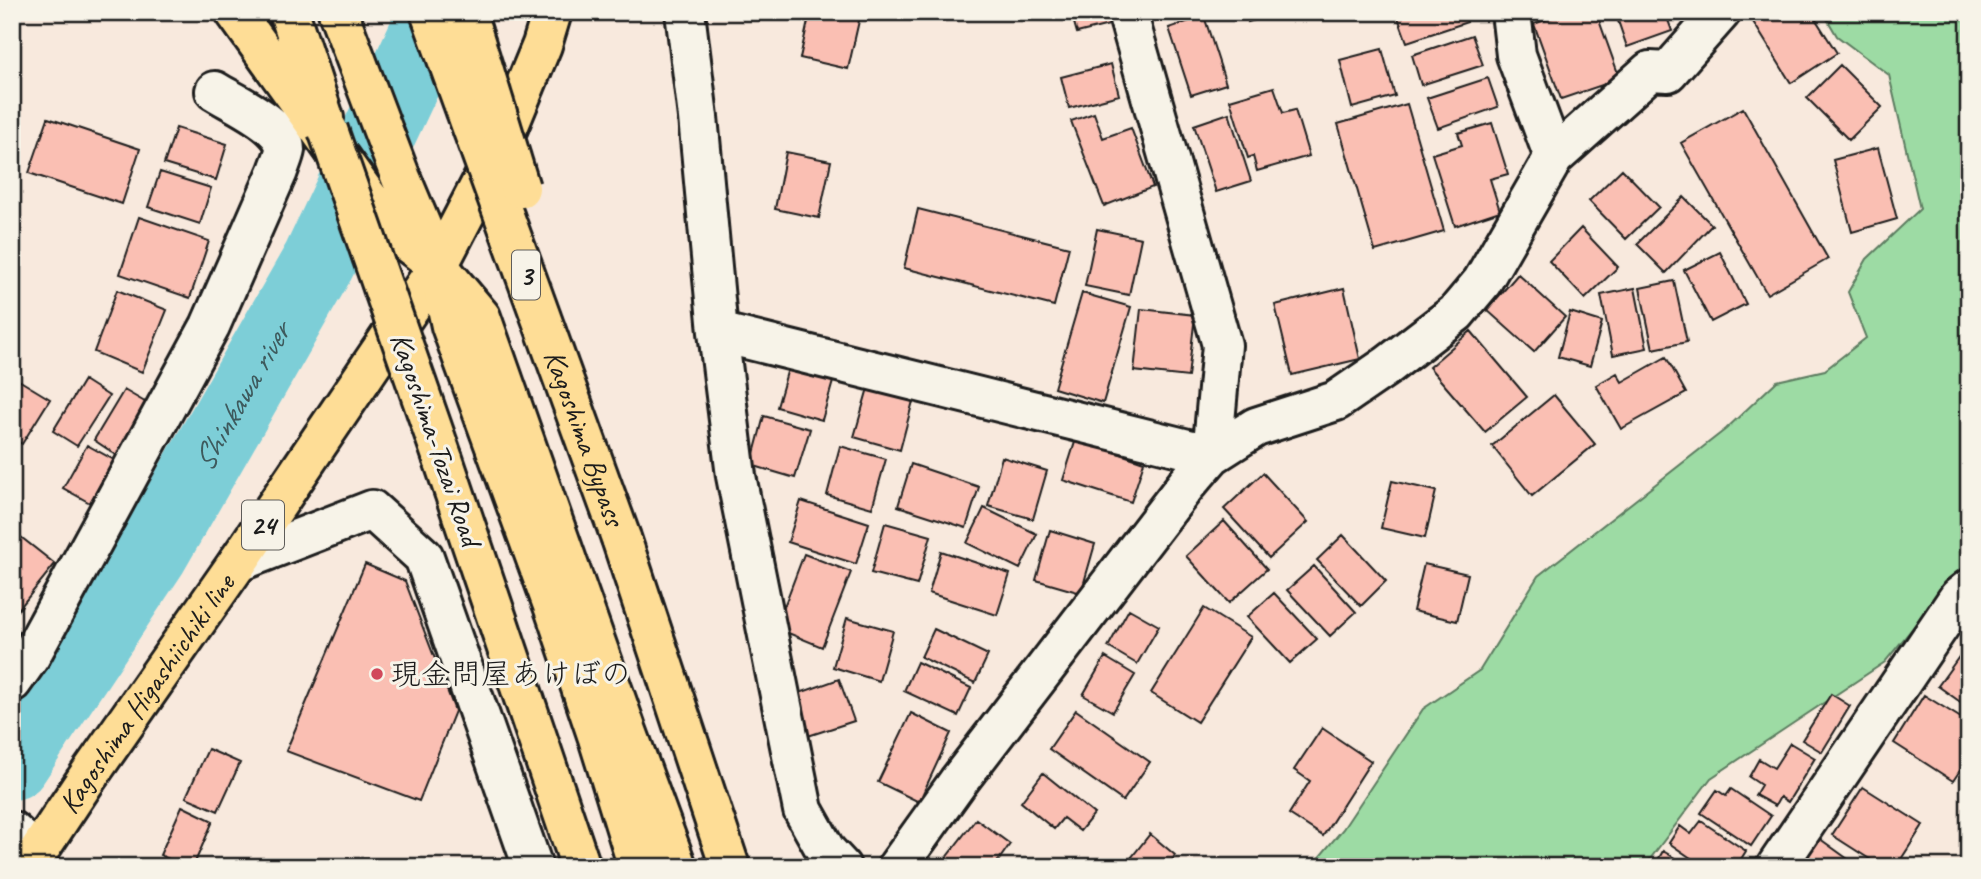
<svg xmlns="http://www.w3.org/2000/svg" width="1981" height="879" font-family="Caveat,'Klee One',sans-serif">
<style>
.green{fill:#9ddba4;stroke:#5c7c60;stroke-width:2}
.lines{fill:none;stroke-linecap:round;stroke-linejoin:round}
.river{stroke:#7dced7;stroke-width:74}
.building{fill:#fabfb3;stroke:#1c1c1c;stroke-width:2}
.minor-casing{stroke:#1c1c1c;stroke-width:44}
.major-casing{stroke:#1c1c1c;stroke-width:44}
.highway-casing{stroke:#1c1c1c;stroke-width:44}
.minor{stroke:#f7f3e8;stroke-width:38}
.major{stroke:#fedd96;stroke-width:38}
.highway{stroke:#fedd96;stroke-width:38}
.highway-bridge-casing{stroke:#1c1c1c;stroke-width:44;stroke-linecap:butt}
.highway-bridge{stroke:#fedd96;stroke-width:38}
.poi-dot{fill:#d1495b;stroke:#f7f3e8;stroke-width:2.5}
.labels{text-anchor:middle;stroke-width:6;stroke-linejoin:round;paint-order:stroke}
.shield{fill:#f7f3e8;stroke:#5e5c59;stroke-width:2}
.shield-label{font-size:28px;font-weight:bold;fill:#1c1c1c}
.street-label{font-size:30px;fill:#1c1c1c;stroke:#f7f3e8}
.poi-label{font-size:30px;fill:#1c1c1c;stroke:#f7f3e8;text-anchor:start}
.water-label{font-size:32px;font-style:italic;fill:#3e5a5d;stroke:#f7f3e8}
</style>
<rect width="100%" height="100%" fill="#f8e9dd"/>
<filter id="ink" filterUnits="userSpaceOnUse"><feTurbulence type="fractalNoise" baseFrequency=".0143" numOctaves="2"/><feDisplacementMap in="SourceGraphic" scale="14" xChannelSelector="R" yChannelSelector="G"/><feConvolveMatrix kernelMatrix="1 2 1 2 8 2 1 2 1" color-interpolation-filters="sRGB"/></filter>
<g filter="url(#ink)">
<path class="green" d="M 1823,12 L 1969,12 L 1969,567 L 1934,602 L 1885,662 L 1711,778 L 1644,867 L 1311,867 L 1343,829 L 1423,709 L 1480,670 L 1538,576 L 1726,429 L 1777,381 L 1825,370 L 1866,338 L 1848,292 L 1867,259 L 1920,209 L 1889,75 L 1837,36 Z"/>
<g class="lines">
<path class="river" id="s1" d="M 12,763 L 151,554 L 319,261 L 436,12"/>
</g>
<path class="building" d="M 810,12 L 861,12 L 848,69 L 800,58 Z
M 1071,12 L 1115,12 L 1117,23 L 1077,33 Z
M 1245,12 L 1280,12 L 1280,13 L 1248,22 Z
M 1396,12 L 1464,12 L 1467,22 L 1407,42 Z
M 1567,12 L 1596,12 L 1620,79 L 1561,99 L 1534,24 Z
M 1615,12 L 1665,12 L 1672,31 L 1627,47 Z
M 1747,12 L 1811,12 L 1837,53 L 1791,83 Z
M 1204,16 L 1226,84 L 1191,95 L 1169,28 Z
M 1472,35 L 1483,65 L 1421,85 L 1412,55 Z
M 1382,49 L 1395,96 L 1352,108 L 1340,60 Z
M 1111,64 L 1119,95 L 1069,108 L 1061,77 Z
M 1840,65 L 1882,107 L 1849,140 L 1807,98 Z
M 1488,78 L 1498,107 L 1438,128 L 1427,98 Z
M 1274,87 L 1283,113 L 1295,110 L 1309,156 L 1257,171 L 1253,156 L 1248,158 L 1230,100 Z
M 1407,104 L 1444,231 L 1375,251 L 1338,124 Z
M 1743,108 L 1828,259 L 1767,294 L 1681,143 Z
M 1094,113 L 1103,138 L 1131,128 L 1153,187 L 1104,206 L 1071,121 Z
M 1229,113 L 1251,181 L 1216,192 L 1194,125 Z
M 48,118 L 140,149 L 122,204 L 29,173 Z
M 1492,123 L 1508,174 L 1490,179 L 1500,211 L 1455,226 L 1432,154 L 1462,145 L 1458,133 Z
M 176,128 L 227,144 L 216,180 L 164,164 Z
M 1878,148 L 1897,219 L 1852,232 L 1833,160 Z
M 786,152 L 831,161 L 819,218 L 775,209 Z
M 1622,169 L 1659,207 L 1626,239 L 1589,201 Z
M 160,172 L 211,188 L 200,224 L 148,207 Z
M 1684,197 L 1712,225 L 1666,273 L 1637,244 Z
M 918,209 L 1069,247 L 1054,306 L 904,268 Z
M 139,217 L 209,241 L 190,298 L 120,274 Z
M 1581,228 L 1618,267 L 1585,299 L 1549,261 Z
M 1097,229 L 1141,238 L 1129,295 L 1085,286 Z
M 1720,252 L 1746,304 L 1711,322 L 1684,270 Z
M 1518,274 L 1565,317 L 1534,352 L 1487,310 Z
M 1674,281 L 1687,342 L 1653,349 L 1640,288 Z
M 1344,288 L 1360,359 L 1292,375 L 1275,305 Z
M 1635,288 L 1647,348 L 1613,355 L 1601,295 Z
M 117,290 L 167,310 L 142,372 L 94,352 Z
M 1082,293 L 1131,307 L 1103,403 L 1054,388 Z
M 1141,309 L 1195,315 L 1188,377 L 1134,371 Z
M 1570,312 L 1602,322 L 1590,366 L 1558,357 Z
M 1471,331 L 1527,397 L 1485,432 L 1429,367 Z
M 1666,357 L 1686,393 L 1621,429 L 1596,385 L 1617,373 L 1622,382 Z
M 791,358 L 836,371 L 822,420 L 777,407 Z
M 12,376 L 50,399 L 22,444 L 12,438 Z
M 84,380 L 109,396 L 77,446 L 53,431 Z
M 868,388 L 913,401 L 900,450 L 854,437 Z
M 124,390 L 150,405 L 118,456 L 94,440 Z
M 1554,395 L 1595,444 L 1532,496 L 1492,446 Z
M 764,416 L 810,429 L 795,478 L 751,465 Z
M 1076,439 L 1144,462 L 1131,502 L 1063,480 Z
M 87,445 L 114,460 L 90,503 L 63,488 Z
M 840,446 L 886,459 L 872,508 L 827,495 Z
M 1002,457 L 1047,471 L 1033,519 L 988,506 Z
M 911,464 L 979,487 L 966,528 L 898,506 Z
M 1263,473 L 1308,522 L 1269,558 L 1224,509 Z
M 1392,481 L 1436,491 L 1425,538 L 1381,528 Z
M 801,501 L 869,523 L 856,564 L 788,542 Z
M 984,508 L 1037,534 L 1020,569 L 967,543 Z
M 1224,521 L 1267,569 L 1229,603 L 1186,556 Z
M 885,523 L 931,536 L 917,585 L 871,573 Z
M 12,530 L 55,564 L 18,610 L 12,605 Z
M 1050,530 L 1095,544 L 1081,593 L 1036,580 Z
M 1343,535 L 1386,581 L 1361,606 L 1317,560 Z
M 941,551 L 1010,574 L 997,615 L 929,593 Z
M 804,554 L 851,572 L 822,647 L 776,628 Z
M 365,564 L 405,581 L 455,711 L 419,801 L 286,751 Z
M 1424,564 L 1468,574 L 1457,621 L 1413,611 Z
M 1314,566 L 1356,612 L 1330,636 L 1287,590 Z
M 1274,593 L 1317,639 L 1290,663 L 1247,617 Z
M 1204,608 L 1251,637 L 1197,722 L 1151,693 Z
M 1129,609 L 1159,626 L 1137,664 L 1108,647 Z
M 847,618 L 893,631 L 879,681 L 833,667 Z
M 934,629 L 988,655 L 975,683 L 921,657 Z
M 1963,651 L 1969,655 L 1969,703 L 1966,706 L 1938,686 Z
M 1105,657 L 1135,675 L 1113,712 L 1083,695 Z
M 917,662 L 971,688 L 958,716 L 904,691 Z
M 839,679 L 854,721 L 805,737 L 791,696 Z
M 1831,694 L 1850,706 L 1822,752 L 1802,740 Z
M 1924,695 L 1969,723 L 1969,757 L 1953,781 L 1894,743 Z
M 1076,710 L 1150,762 L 1123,801 L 1049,749 Z
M 911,713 L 951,733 L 919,802 L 878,782 Z
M 1322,728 L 1371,761 L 1323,836 L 1289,814 L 1310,781 L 1294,770 Z
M 1790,743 L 1815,758 L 1788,802 L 1780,797 L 1775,806 L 1755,795 L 1761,785 L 1749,777 L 1759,759 L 1774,768 Z
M 208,749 L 240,763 L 218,811 L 186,797 Z
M 1043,773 L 1094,814 L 1080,831 L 1063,818 L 1054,829 L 1021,802 Z
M 1863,787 L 1923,825 L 1896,867 L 1882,867 L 1832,835 Z
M 1731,789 L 1771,816 L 1751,846 L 1701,813 L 1717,790 L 1726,796 Z
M 182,806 L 213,821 L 193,867 L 186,867 L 160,855 Z
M 976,819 L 1010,844 L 994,867 L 955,867 L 945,859 Z
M 1701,821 L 1746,851 L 1736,867 L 1704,867 L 1669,843 L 1680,826 L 1691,834 Z
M 1150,834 L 1175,855 L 1172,861 L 1179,867 L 1124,867 Z
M 1816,836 L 1859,867 L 1795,867 Z
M 1663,851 L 1690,867 L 1654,867 Z"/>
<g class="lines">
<defs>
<path id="minor" d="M 685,12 L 698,117 L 718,332 L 736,476 L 803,810 L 826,851 L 841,867
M 1554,157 L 1650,71 L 1668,72 L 1721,12
M 718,332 L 1212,455 L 1256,427 L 1336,401 L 1387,366 L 1456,313 L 1482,282 L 1554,157 L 1516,55 L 1511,12
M 238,562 L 372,510 L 424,557 L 533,867
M 12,682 L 31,655 L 210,326 L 278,171 C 280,165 284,156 285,150 C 285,125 234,103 215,91
M 12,831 L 37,853
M 897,867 L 958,782 L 1186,485 L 1212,455 L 1222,345 L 1127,12
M 1776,867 L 1959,597 L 1969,589"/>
<g id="major">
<path id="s2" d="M 28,867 L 85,781 L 238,562 L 438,266 L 500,147 L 542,45 L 552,12"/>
</g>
<path id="highway" d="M 235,12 L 382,217 L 408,243 L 438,266 L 481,317 L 627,731 L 677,867
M 289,12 L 324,118
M 338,12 L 401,178 L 438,266 L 451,326 L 555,611 L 598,738 L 638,867
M 443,459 L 581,867
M 621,538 L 730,867"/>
</defs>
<use href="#minor" class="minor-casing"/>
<use href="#major" class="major-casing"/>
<use href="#highway" class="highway-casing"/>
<use href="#minor" class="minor"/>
<use href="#major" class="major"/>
<use href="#highway" class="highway"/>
<defs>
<g id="highway-bridge">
<path id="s3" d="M 430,12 L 621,538"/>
<path d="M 466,12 L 520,188"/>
<path d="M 328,130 L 443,459"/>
</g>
</defs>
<use href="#highway-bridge" class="highway-bridge-casing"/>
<use href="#highway-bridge" class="highway-bridge"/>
</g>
</g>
<circle class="poi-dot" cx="377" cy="674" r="7"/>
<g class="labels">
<g class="shield">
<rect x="512" y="250.5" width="28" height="49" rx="5"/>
<rect x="242" y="500.5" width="42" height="49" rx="5"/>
</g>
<g class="shield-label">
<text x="526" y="285">3</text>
<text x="263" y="535">24</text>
</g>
<g class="street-label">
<text dy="10" stroke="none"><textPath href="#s3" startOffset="453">Kagoshima Bypass</textPath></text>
<text transform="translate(436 439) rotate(71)" y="10">Kagoshima-Tozai Road</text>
<text dy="10" stroke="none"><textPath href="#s2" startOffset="210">Kagoshima Higashiichiki line</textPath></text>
</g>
<g class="poi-label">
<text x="391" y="684">現金問屋あけぼの</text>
</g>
<g class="water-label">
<text dy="11" stroke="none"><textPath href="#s1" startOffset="432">Shinkawa river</textPath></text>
</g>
</g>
<rect width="1981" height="879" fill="none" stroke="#f7f3e8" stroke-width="42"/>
<rect x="21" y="21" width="1939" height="837" fill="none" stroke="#1c1c1c" stroke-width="2.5" filter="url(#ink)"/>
</svg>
